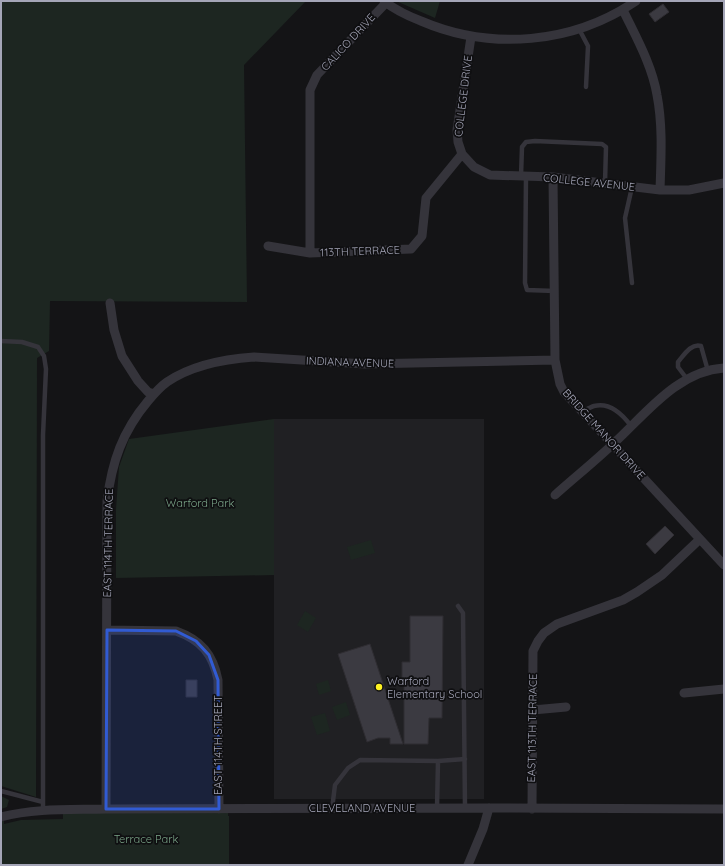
<svg xmlns="http://www.w3.org/2000/svg" width="725" height="866" font-family="Quicksand,sans-serif">
<style>
.built{fill:#202023}
.green{fill:#1d2621}
.building{fill:#3b3a41;stroke:#2f2d32}
.lines{fill:none;stroke-linecap:round;stroke-linejoin:round}
.lane{stroke:#35343b;stroke-width:4.5}
.street{stroke:#35343b;stroke-width:9}
.marked{fill:#315bd3;fill-opacity:0.2;stroke:#315bd3;stroke-width:3;stroke-linejoin:round}
.poi-dot{fill:#fff222;stroke:#0f0f11;stroke-width:1.5}
.labels{text-anchor:middle;stroke-width:3.5;stroke-linejoin:round;paint-order:stroke}
.street-label{font-size:11px;fill:#a4a5b7;stroke:#0f0f11}
.park-label{font-size:11px;fill:#7aa488;stroke:#0f0f11}
.poi-label{font-size:11px;fill:#a4a5b7;stroke:#0f0f11;text-anchor:start}
</style>
<rect width="100%" height="100%" fill="#141416"/>
<path class="built" d="M 274,419 L 484,419 L 484,799 L 274,799 Z"/>
<path class="green" d="M 1,1 L 306,1 L 244,65 L 247,302 L 50,301 L 49,351 L 37,358 L 36,797 L 1,786 Z
M 396,1 L 440,1 L 435,18 Z
M 274,419 L 274,575 L 116,578 L 116,509 L 119,467 L 129,439 Z
M 371,540 L 375,553 L 351,560 L 347,547 Z
M 305,611 L 316,618 L 308,632 L 297,625 Z
M 328,680 L 331,691 L 319,695 L 316,684 Z
M 346,702 L 350,715 L 337,720 L 332,707 Z
M 325,713 L 330,731 L 317,735 L 311,717 Z
M 1,796 L 9,800 L 7,807 L 1,809 Z
M 228,812 L 228,816 L 229,816 L 229,865 L 1,865 L 1,820 L 4,820 L 4,824 L 21,820 L 63,819 L 63,813 Z"/>
<path class="building" d="M 663,4 L 669,12 L 655,22 L 649,14 Z
M 665,526 L 674,535 L 655,554 L 646,544 Z
M 410,616 L 443,616 L 442,718 L 429,718 L 428,744 L 404,744 L 404,679 L 402,679 L 402,662 L 410,662 Z
M 370,644 L 403,744 L 390,744 L 390,738 L 378,738 L 367,742 L 338,654 Z
M 186,680 L 197,680 L 197,697 L 186,697 Z"/>
<g class="lines">
<path class="lane" d="M 579,29 L 588,46 L 586,87
M 521,176 L 522,147 L 526,142 L 535,141 L 602,144 L 606,147 L 605,183
M 526,176 L 525,283 L 527,290 L 555,291
M 632,283 L 625,218 L 632,187
M 1,341 L 22,342 L 38,347 L 44,356 L 46,369 L 43,435 L 43,810
M 687,379 L 678,367 L 678,362 C 684,355 691,343 701,346 L 708,371
M 582,412 C 586,410 590,407 594,406 C 610,402 623,415 631,426
M 458,606 L 463,613 L 465,808
M 438,761 L 465,759
M 1,791 L 43,802
M 332,809 L 335,785 L 348,768 L 360,760 L 438,761 L 437,808"/>
<path class="street" d="M 384,1 C 395,10 408,16 421,21 C 491,51 573,44 636,1
M 623,10 C 636,37 652,65 657,95 C 663,126 661,158 660,190
M 471,37 L 457,130 L 458,142 L 462,154 L 474,167 L 490,175 L 553,177 L 660,190 L 689,190 L 724,183
M 553,177 L 555,360 L 560,384 L 564,392 L 724,565
M 268,246 L 310,253 L 411,249 L 422,236 L 426,198 L 462,154
M 310,253 L 310,90 L 317,75 L 386,3
M 110,303 L 114,330 L 122,356 L 138,381 L 148,392 L 154,394
M 555,495 C 574,478 594,462 613,444 C 645,415 677,371 724,368
M 107,630 L 176,631 C 201,640 213,654 218,680 L 219,809
M 684,693 L 724,689
M 533,710 L 566,707
M 106,809 L 107,501 C 112,462 122,432 148,401 C 153,395 160,387 167,382 C 192,365 225,359 254,357 L 365,364 L 555,360
M 532,809 L 533,651 L 538,641 L 544,633 L 557,624 L 623,600 L 637,592 L 662,575 L 700,539
M 1,817 C 36,808 70,810 106,809 L 489,808 L 724,809
M 468,865 L 483,829 L 489,808"/>
</g>
<path class="marked" d="M 107,630 L 176,631 L 196,641 L 209,655 L 218,680 L 219,809 L 106,809 Z"/>
<circle class="poi-dot" cx="379" cy="687" r="4"/>
<g class="labels">
<g class="street-label">
<text transform="translate(348 42) rotate(-47)" y="4">CALICO DRIVE</text>
<text transform="translate(463 96) rotate(-83)" y="4">COLLEGE DRIVE</text>
<text transform="translate(589 182) rotate(6)" y="4">COLLEGE AVENUE</text>
<text transform="translate(360 251) rotate(-2)" y="4">113TH TERRACE</text>
<text transform="translate(350 362) rotate(2)" y="4">INDIANA AVENUE</text>
<text transform="translate(604 434) rotate(48)" y="4">BRIDGE MANOR DRIVE</text>
<text transform="translate(108 543) rotate(-89)" y="4">EAST 114TH TERRACE</text>
<text transform="translate(532 728) rotate(-89)" y="4">EAST 113TH TERRACE</text>
<text transform="translate(218 745) rotate(-90)" y="4">EAST 114TH STREET</text>
<text x="362" y="812">CLEVELAND AVENUE</text>
</g>
<g class="park-label">
<text x="200" y="507">Warford Park</text>
<text x="146" y="843">Terrace Park</text>
</g>
<g class="poi-label">
<text x="387" y="685">Warford<tspan x="387" dy="13">Elementary School</tspan></text>
</g>
</g>
<rect width="725" height="866" fill="none" stroke="#a4a5b7" stroke-width="4"/>
</svg>
